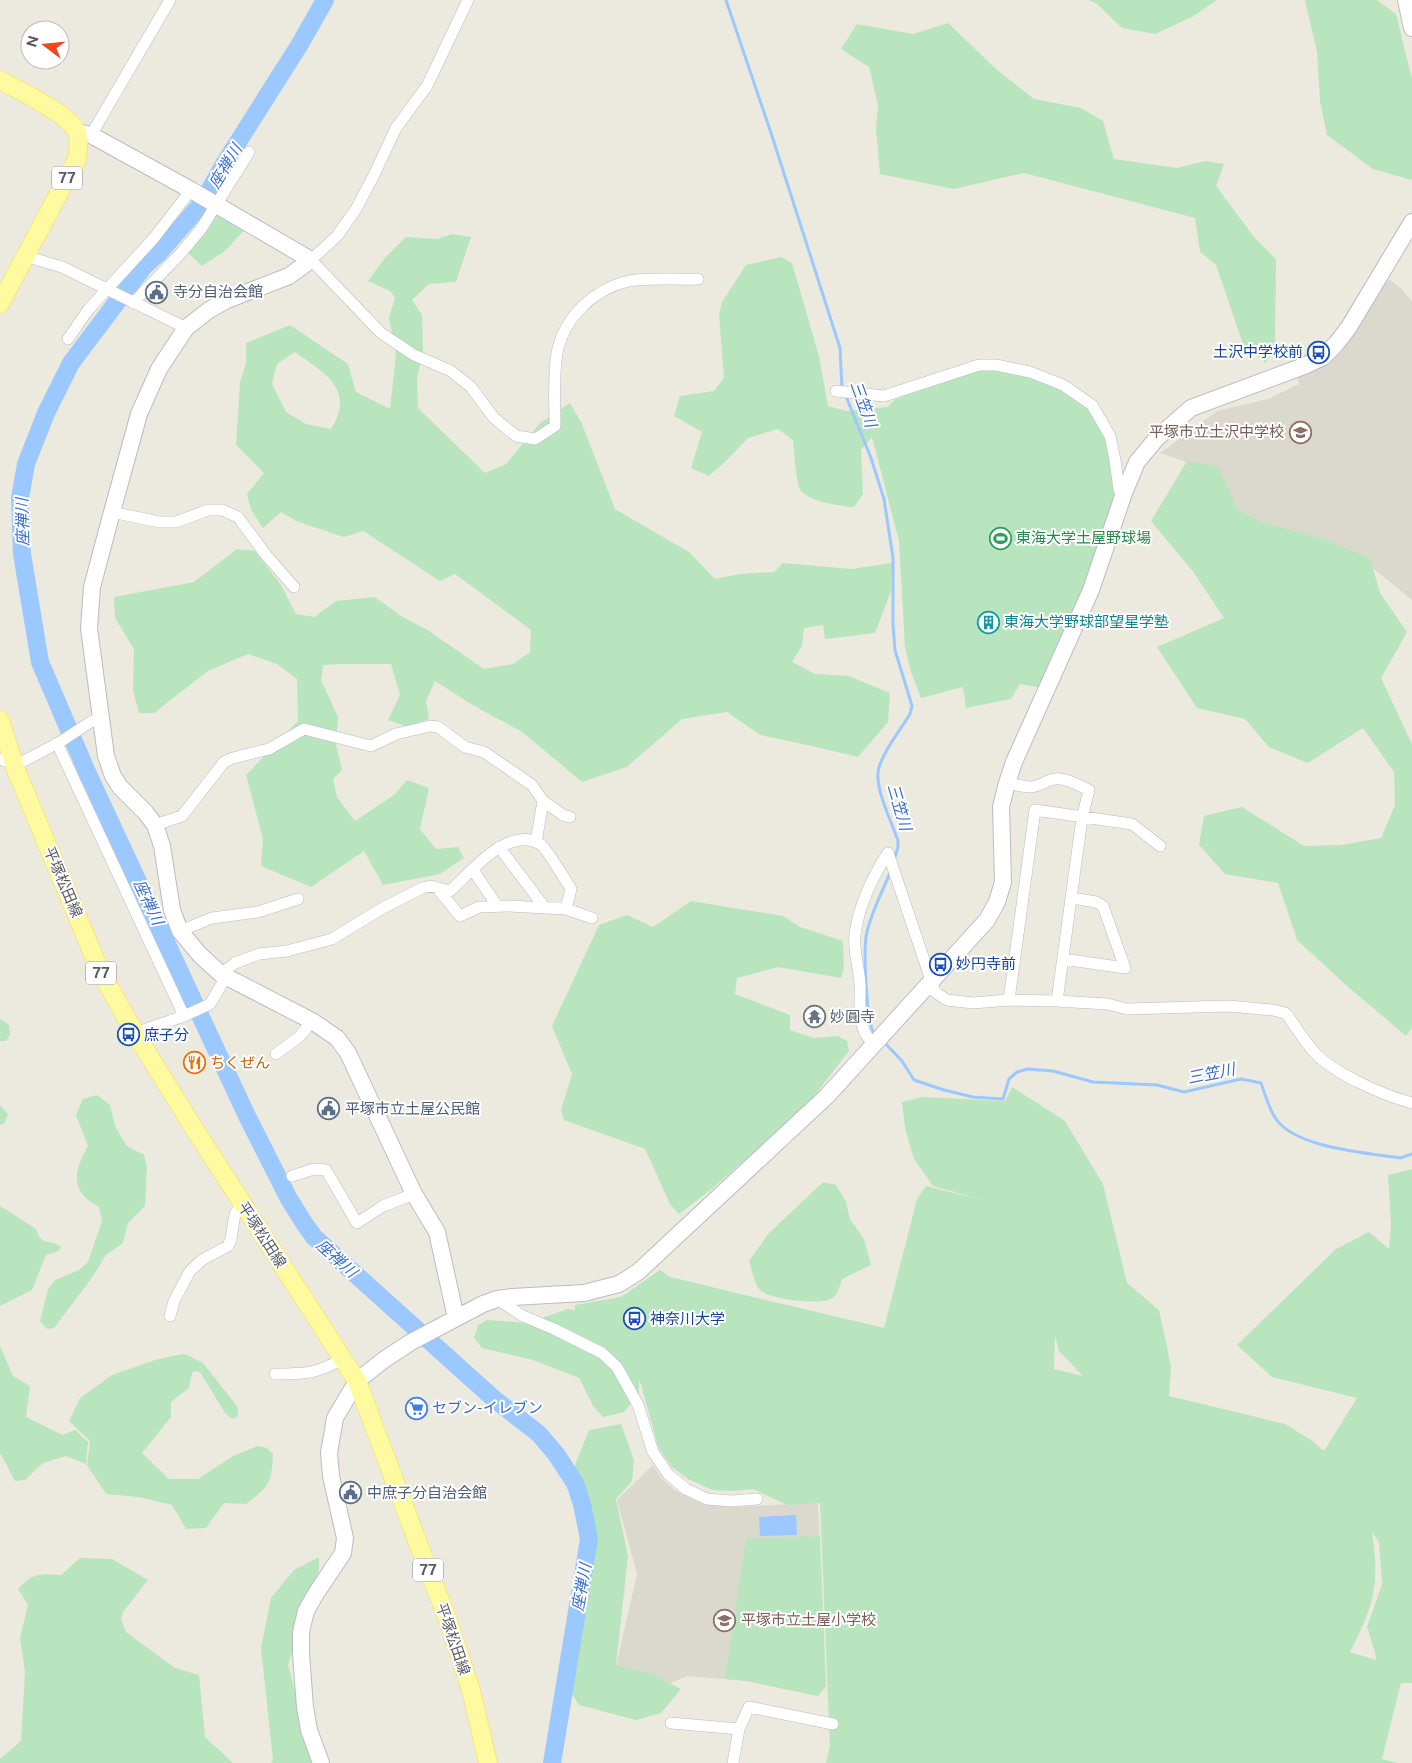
<svg xmlns="http://www.w3.org/2000/svg" width="1412" height="1763" font-family="'Public Sans','Noto Sans JP',sans-serif">
<style>
.education{fill:#dbd9cd}
.green{fill:#b9e5be;fill-rule:evenodd}
.water{fill:#9bc8ff}
.lines{fill:none;stroke-linecap:round;stroke-linejoin:round}
.stream{stroke:#9bc8ff;stroke-width:3}
.river{stroke:#9bc8ff;stroke-width:18}
.street-casing{stroke:#b9bbc1;stroke-width:12}
.secondary-casing{stroke:#b9bcc3;stroke-width:18}
.primary-casing{stroke:#f7da4c;stroke-width:19}
.street{stroke:#fff;stroke-width:11}
.secondary{stroke:#fff;stroke-width:16}
.primary{stroke:#fffaa0;stroke-width:18}
.labels{text-anchor:middle;stroke-width:4;stroke-linejoin:round;paint-order:stroke}
.shield{fill:#fff;stroke:#898c90;stroke-width:1}
.shield-label{font-size:14px;font-weight:bold;fill:#575a60}
.service-label{font-size:15px;fill:#4e5e75;stroke:#fff;text-anchor:start}
.transit-label{font-size:15px;fill:#164399;stroke:#fff;text-anchor:start}
.education-label{font-size:15px;fill:#785e54;stroke:#fff;text-anchor:end}
.leisure-label{font-size:15px;fill:#27864d;stroke:#fff;text-anchor:start}
.culture-label{font-size:15px;fill:#0d838f;stroke:#fff;text-anchor:start}
.street-label{font-size:15px;fill:#575a60;stroke:#fff}
.worship-label{font-size:15px;fill:#5b616d;stroke:#fff;text-anchor:start}
.food-label{font-size:15px;fill:#c56008;stroke:#fff;text-anchor:start}
.shop-label{font-size:15px;fill:#366cbe;stroke:#fff;text-anchor:start}
.water-label{font-size:16px;font-style:italic;fill:#3a6fc6;stroke:#fff}
</style>
<rect width="100%" height="100%" fill="#eceade"/>
<path class="education" d="M 1385,279 L 1390,280 L 1403,290 L 1412,302 L 1412,600 L 1358,556 L 1239,526 L 1215,472 L 1160,453 L 1217,411 L 1268,399 L 1299,384 L 1297,376 L 1311,370 L 1347,343 Z
M 653,1465 L 662,1479 L 676,1491 L 698,1502 L 731,1507 L 818,1503 L 826,1686 L 818,1696 L 747,1681 L 687,1676 L 669,1684 L 616,1666 L 637,1574 L 617,1500 Z"/>
<path class="green" d="M 1089,0 L 1217,0 L 1192,17 L 1155,34 L 1122,28 L 1097,4 Z
M 1305,0 L 1377,0 L 1396,14 L 1412,79 L 1412,180 L 1373,169 L 1327,135 L 1320,101 L 1317,52 Z
M 948,23 L 996,69 L 1034,99 L 1081,108 L 1103,121 L 1114,159 L 1177,168 L 1205,161 L 1224,164 L 1216,186 L 1254,237 L 1276,259 L 1275,343 L 1266,363 L 1243,344 L 1216,265 L 1200,252 L 1195,218 L 1024,173 L 954,189 L 880,174 L 876,129 L 878,105 L 869,67 L 841,49 L 857,24 L 913,34 Z
M 214,214 L 244,230 L 225,251 L 202,266 L 186,251 Z
M 452,234 L 471,237 L 456,282 L 429,284 L 412,300 L 422,315 L 423,352 L 417,379 L 418,408 L 485,473 L 506,464 L 540,423 L 570,403 L 582,424 L 615,509 L 689,552 L 715,579 L 740,574 L 774,572 L 783,563 L 851,569 L 892,563 L 891,591 L 875,633 L 825,639 L 823,625 L 804,628 L 802,646 L 792,662 L 815,674 L 849,676 L 890,693 L 888,722 L 858,757 L 821,748 L 760,735 L 727,712 L 682,719 L 627,767 L 582,782 L 522,732 L 471,704 L 435,681 L 426,701 L 429,719 L 408,727 L 388,720 L 400,695 L 391,664 L 344,664 L 323,665 L 321,680 L 338,717 L 336,744 L 342,770 L 333,779 L 337,797 L 355,821 L 394,795 L 407,780 L 429,788 L 420,829 L 436,849 L 458,847 L 464,858 L 440,874 L 383,885 L 364,851 L 311,887 L 261,866 L 263,839 L 246,775 L 298,721 L 297,679 L 277,664 L 248,654 L 208,671 L 154,713 L 139,713 L 133,690 L 134,649 L 115,618 L 114,597 L 194,582 L 237,549 L 255,551 L 281,585 L 296,614 L 314,617 L 336,601 L 375,597 L 401,616 L 429,631 L 484,669 L 513,664 L 530,652 L 531,630 L 455,574 L 440,581 L 363,531 L 344,537 L 296,521 L 281,512 L 263,528 L 251,510 L 247,494 L 264,473 L 236,445 L 240,382 L 246,363 L 246,343 L 290,325 L 348,364 L 356,392 L 390,409 L 396,355 L 389,317 L 395,298 L 390,291 L 368,281 L 384,259 L 406,237 L 437,239 ZM 295,352 C 324,373 356,389 331,429 L 306,424 L 286,412 L 272,384 L 277,364 Z
M 781,257 L 792,263 L 819,356 L 828,406 L 846,411 L 888,407 L 894,400 L 929,386 L 978,369 L 995,368 L 1041,379 L 1067,393 L 1090,410 L 1105,438 L 1112,461 L 1115,501 L 1080,597 L 1041,688 L 1020,684 L 1011,699 L 966,708 L 963,687 L 921,698 L 911,672 L 905,648 L 899,541 L 872,437 L 861,450 L 863,494 L 854,507 C 840,506 805,502 799,487 C 796,479 794,451 793,440 L 778,429 L 748,438 L 724,463 L 709,476 L 691,468 L 702,432 L 674,416 L 680,396 L 714,391 L 724,378 L 719,315 L 722,302 L 746,265 Z
M 1187,461 L 1218,466 L 1238,510 L 1264,523 L 1324,539 L 1370,558 L 1380,593 L 1407,632 L 1381,678 L 1412,744 L 1412,1028 L 1406,1036 L 1348,987 L 1297,940 L 1278,883 L 1225,874 L 1199,845 L 1204,816 L 1242,807 L 1304,846 L 1341,845 L 1381,838 L 1395,805 L 1394,772 L 1363,728 L 1308,763 L 1269,747 L 1245,719 L 1197,708 L 1157,647 L 1224,618 L 1194,573 L 1151,521 Z
M 691,901 L 783,916 L 800,927 L 843,941 L 844,969 L 841,978 L 778,967 L 737,978 L 735,994 L 790,1015 L 790,1030 L 813,1038 L 838,1036 L 847,1041 L 849,1051 L 808,1104 L 713,1188 L 679,1214 L 670,1204 L 645,1149 L 564,1120 L 561,1110 L 572,1074 L 552,1026 L 599,925 L 627,915 L 653,927 Z
M 0,1019 L 9,1025 L 10,1035 L 6,1041 L 0,1041 Z
M 1012,1087 L 1065,1121 L 1103,1184 L 1127,1283 L 1159,1310 L 1171,1366 L 1169,1396 L 1285,1424 L 1311,1440 L 1324,1451 L 1357,1398 L 1272,1377 L 1237,1345 L 1336,1249 L 1369,1232 L 1389,1249 L 1391,1225 L 1388,1175 L 1412,1169 L 1412,1683 L 1401,1683 L 1382,1759 L 1398,1763 L 826,1763 L 830,1746 L 820,1503 L 787,1505 L 753,1489 L 734,1491 L 712,1490 L 688,1479 L 672,1467 L 658,1447 L 641,1384 L 639,1381 L 639,1394 L 624,1412 L 603,1417 L 593,1406 L 579,1378 L 533,1360 L 482,1348 L 474,1338 L 478,1325 L 487,1320 L 527,1323 L 568,1309 L 575,1310 L 575,1305 L 621,1297 L 660,1270 L 670,1277 L 884,1328 L 917,1199 L 926,1186 L 982,1200 L 933,1186 L 914,1159 L 905,1128 L 902,1102 L 922,1097 L 1005,1101 ZM 1055,1336 L 1059,1351 L 1083,1376 L 1054,1369 ZM 1372,1532 L 1379,1542 L 1382,1584 L 1367,1627 L 1375,1652 L 1376,1660 L 1350,1652 C 1374,1606 1380,1584 1372,1532 Z
M 97,1095 L 110,1105 L 116,1128 L 127,1146 L 144,1155 L 147,1167 L 145,1206 L 128,1223 L 123,1243 L 106,1255 L 91,1279 L 54,1328 L 47,1329 L 40,1321 L 48,1289 L 55,1280 L 79,1270 L 88,1262 L 102,1221 L 99,1207 C 94,1204 87,1200 83,1195 C 70,1179 80,1161 88,1146 L 76,1115 L 83,1099 Z
M 0,1106 L 8,1114 L 4,1124 L 0,1125 Z
M 823,1182 L 836,1185 L 846,1202 L 850,1219 L 864,1239 L 871,1265 L 842,1279 C 840,1287 838,1295 831,1299 C 819,1305 770,1300 760,1290 C 754,1283 752,1270 749,1261 L 769,1233 Z
M 0,1206 L 36,1229 C 42,1248 50,1238 61,1247 L 59,1251 L 46,1255 L 32,1290 L 0,1306 Z
M 0,1346 L 13,1376 L 30,1386 L 26,1417 L 63,1435 L 75,1430 L 88,1442 L 86,1464 L 66,1456 L 43,1463 L 25,1480 L 15,1481 L 0,1453 Z
M 182,1354 L 187,1355 L 203,1363 L 237,1406 L 238,1415 L 236,1418 L 232,1419 L 225,1413 L 200,1372 L 195,1371 L 192,1373 L 189,1388 L 171,1402 L 171,1417 L 142,1453 L 169,1479 L 198,1479 L 233,1456 L 258,1446 L 267,1448 L 273,1454 C 272,1484 269,1486 246,1504 L 224,1503 L 206,1528 L 186,1529 L 172,1505 L 139,1497 L 106,1494 L 87,1465 L 90,1441 L 69,1421 L 80,1398 L 112,1375 L 155,1360 Z
M 621,1424 L 634,1460 L 632,1481 L 616,1499 L 628,1556 L 616,1665 L 650,1673 L 681,1689 L 661,1713 L 636,1720 L 579,1705 L 569,1689 L 571,1639 L 584,1552 L 577,1509 L 575,1465 L 589,1430 Z
M 820,1536 L 826,1686 L 818,1696 L 747,1681 L 725,1679 L 746,1539 Z
M 319,1557 L 319,1570 L 288,1665 L 314,1763 L 271,1763 L 273,1760 L 261,1648 L 271,1598 L 294,1570 Z
M 80,1558 L 112,1559 L 148,1580 L 123,1612 L 121,1619 L 126,1632 L 175,1668 L 199,1675 L 205,1737 L 233,1763 L 0,1763 L 0,1759 L 21,1741 L 25,1672 L 20,1638 L 28,1605 L 18,1589 C 34,1572 39,1574 61,1575 Z"/>
<path class="water" d="M 796,1515 L 797,1535 L 760,1536 L 759,1517 Z"/>
<g class="lines">
<path class="stream" d="M 726,0 L 772,136 L 840,348 L 842,389
M 845,394 L 871,458 L 884,499 L 893,558 L 893,625 L 895,650 L 912,706 L 910,714 C 900,731 885,748 879,767 C 873,786 892,822 898,841 L 898,847 L 894,860
M 875,1035 C 866,1025 863,947 867,932 C 872,910 883,891 891,870
M 884,1042 L 902,1061 L 914,1080 L 944,1090 L 973,1097 L 1003,1099 L 1009,1079 L 1017,1072 L 1027,1069 L 1053,1071 L 1093,1082 L 1157,1085 L 1184,1092 L 1241,1079 L 1261,1083 C 1265,1094 1269,1109 1276,1119 C 1296,1148 1367,1153 1400,1158 L 1412,1154"/>
<path class="river" d="M 325,0 L 300,44 L 224,164 L 203,202 L 158,254 L 144,266 L 71,363 L 46,413 L 26,464 L 20,498 L 22,554 L 40,662 L 87,772 L 247,1116 L 289,1199 L 304,1223 L 314,1237 L 493,1398 L 539,1434 L 556,1454 L 575,1483 L 582,1504 L 589,1539 L 552,1763"/>
<defs>
<path id="street" d="M 468,0 L 427,86 L 396,128 L 374,175 L 356,209 L 337,236 L 311,260 L 381,333 L 414,355 L 451,371 L 471,387 L 494,418 L 516,436 L 535,439 L 555,426 C 555,402 553,377 557,353 C 564,317 594,289 629,281 C 649,277 678,280 698,279
M 91,135 L 170,0
M 25,256 L 62,267 L 186,328
M 133,303 L 181,253 L 201,229 L 249,152
M 68,339 L 88,310 L 154,238 L 191,190
M 836,391 L 884,396 L 979,365 L 996,365 L 1030,372 L 1063,385 L 1092,405 L 1110,436 L 1115,460 L 1119,490 L 1124,493
M 112,512 L 159,522 L 176,522 L 208,510 L 222,510 L 238,517 L 266,555 L 294,587
M 57,743 L 184,1016
M 0,759 L 14,764 L 22,762 L 60,742 L 92,721 L 101,720
M 1007,783 C 1014,784 1023,787 1030,787 C 1036,787 1043,783 1048,781 C 1061,774 1077,785 1089,790 L 1082,818 L 1057,1001
M 155,825 L 182,816 L 224,762 L 233,758 L 269,749 L 304,729 L 371,746 L 396,734 L 430,726 L 438,727 L 465,747 L 484,752 L 532,785 L 543,801 L 563,815 L 570,817
M 536,842 L 543,801
M 499,847 L 545,908
M 888,853 L 935,992 L 947,1000 L 973,1003 L 1009,1000 L 1057,1001 L 1107,1004 L 1127,1009 L 1228,1006 L 1273,1010 L 1285,1013 L 1288,1016 C 1297,1029 1305,1042 1316,1054 C 1337,1075 1383,1095 1412,1103
M 473,870 L 498,907
M 437,888 L 460,916 L 479,907 L 508,906 L 566,909 L 592,918
M 180,931 L 212,918 L 258,912 L 298,899
M 1063,959 L 1125,968 L 1103,906 L 1096,902 L 1072,898
M 1009,1000 L 1035,810 L 1132,824 L 1160,846
M 135,1033 L 184,1016 L 210,1004 L 223,982 L 221,974 L 235,963 L 259,954 L 287,951 L 332,939 L 381,909 L 422,888 L 431,886 L 450,891 C 471,872 508,825 540,844 C 547,848 565,880 571,889 L 566,909
M 875,1045 C 855,1029 861,1006 860,984 C 859,967 853,951 855,934 C 859,906 873,876 888,853
M 276,1054 L 300,1036 L 312,1021
M 292,1176 L 314,1169 L 326,1170 L 357,1223 L 383,1206 L 414,1194
M 497,1299 L 523,1316 L 554,1329 L 602,1353 L 617,1367 L 638,1405 L 653,1452 L 668,1474 L 686,1489 L 707,1499 L 732,1501 L 757,1499
M 170,1316 L 174,1301 L 190,1271 L 202,1260 L 228,1246 L 231,1239 L 235,1214 L 242,1205
M 275,1374 C 305,1374 316,1374 342,1359
M 671,1723 L 739,1729
M 733,1763 L 739,1729 L 749,1707 L 833,1724"/>
<path id="secondary" d="M 1406,0 L 1412,28
M 77,132 L 91,135 L 191,190 L 311,260 L 289,276 L 227,300 L 209,310 L 186,328 L 159,369 L 139,414 L 112,512 L 92,587 L 89,628 L 106,756 L 113,776 L 120,787 L 146,813 L 155,825 L 162,846 L 172,910 L 180,931 L 200,955 L 221,974 L 312,1021 L 337,1038 L 348,1053 L 414,1194 L 437,1232 L 456,1318
M 321,1763 L 309,1730 L 305,1707 L 301,1654 L 301,1632 L 306,1611 L 315,1595 L 343,1553 L 345,1538 L 331,1476 L 329,1453 L 335,1418 L 357,1381 L 385,1359 L 411,1342 L 483,1304 L 497,1299 L 512,1297 L 584,1293 L 619,1284 L 638,1272 L 827,1096 L 987,920 L 997,902 L 1003,882 L 1001,807 L 1007,783 L 1014,762 L 1091,590 L 1124,493 L 1137,462 L 1157,438 L 1191,408 L 1304,366 L 1323,357 L 1336,344 L 1349,327 L 1412,222"/>
<path id="primary" d="M 0,80 C 19,91 68,113 77,132 C 80,141 78,150 77,159 L 0,304
M 0,720 L 16,770 L 100,971 L 135,1033 L 195,1130 L 357,1381 L 424,1559 L 447,1617 L 471,1690 L 488,1763"/>
</defs>
<use href="#street" class="street-casing"/>
<use href="#secondary" class="secondary-casing"/>
<use href="#primary" class="primary-casing"/>
<use href="#street" class="street"/>
<use href="#secondary" class="secondary"/>
<use href="#primary" class="primary"/>
</g>
<defs>
<symbol id="civic-ring" viewBox="-11 -11 22 22"><circle r="9.5" fill="#fff" stroke="#5c6f8a" stroke-width="1.5"/><path d="M-.6-6.5H3V-4.5H.6V-3L4-1V1h2V6H-6V1h2V-1L-.6-3ZM-1.2 2.5V6h2.4V2.5Z" fill="#5c6f8a"/></symbol>
<symbol id="bus-ring" viewBox="-11 -11 22 22"><circle r="9.5" fill="#fff" stroke="#1a4fb4" stroke-width="1.5"/><path d="M-5-6H5V4H4V6H2V4H-2V6H-4V4H-5ZM-3.5-4V0h7V-4ZM-3.5 1.2v1.5H-2V1.2ZM2 1.2v1.5H3.5V1.2Z" fill="#1a4fb4"/></symbol>
<symbol id="school-ring" viewBox="-11 -11 22 22"><circle r="9.5" fill="#fff" stroke="#8d6e63" stroke-width="1.5"/><path d="M0-5L7-2L0 1L-7-2ZM-4 1L0 2.5L4 1V4Q0 6-4 4Z" fill="#8d6e63"/></symbol>
<symbol id="stadium-ring" viewBox="-11 -11 22 22"><circle r="9.5" fill="#fff" stroke="#2e9e5b" stroke-width="1.5"/><path d="M0-5a6.5 5 0 1 0 0 10a6.5 5 0 1 0 0-10ZM-3.5-1.8h7v3.6h-7Z" fill="#2e9e5b"/></symbol>
<symbol id="building-ring" viewBox="-11 -11 22 22"><circle r="9.5" fill="#fff" stroke="#0f9aa8" stroke-width="1.5"/><path d="M-4-6H4V6H1V3H-1V6H-4ZM-2.5-4.3h1.7v1.8h-1.7ZM.8-4.3h1.7v1.8H.8ZM-2.5-1h1.7V.8h-1.7ZM.8-1h1.7V.8H.8Z" fill="#0f9aa8"/></symbol>
<symbol id="temple-ring" viewBox="-11 -11 22 22"><circle r="9.5" fill="#fff" stroke="#6b7280" stroke-width="1.5"/><path d="M0-6L5-2H3V0L6.5 2.5H4V6H1.5V3h-3V6H-4V2.5H-6.5L-3 0V-2H-5Z" fill="#6b7280"/></symbol>
<symbol id="restaurant-ring" viewBox="-11 -11 22 22"><circle r="9.5" fill="#fff" stroke="#e8710a" stroke-width="1.5"/><path d="M-5-6h1v4h1v-4h1v4h1v-4h1v5L-1.5 .5V6h-2V.5L-5-1ZM5-6V6H3V1.5H1.5Q1.5-4 5-6Z" fill="#e8710a"/></symbol>
<symbol id="supermarket-ring" viewBox="-11 -11 22 22"><circle r="9.5" fill="#fff" stroke="#3f7fe0" stroke-width="1.5"/><path d="M-6-5.5h2.5l.6 2H6L4.5 2H-2.5L-4.4-4H-6ZM-1.5 3.2a1.3 1.3 0 1 0 .1 0ZM3 3.2a1.3 1.3 0 1 0 .1 0Z" fill="#3f7fe0"/></symbol>
</defs>
<g fill-rule="evenodd">
<use href="#civic-ring" x="144" y="280" width="25" height="25"/>
<use href="#bus-ring" x="1306" y="340" width="25" height="25"/>
<use href="#school-ring" x="1288" y="420" width="25" height="25"/>
<use href="#stadium-ring" x="988" y="526" width="25" height="25"/>
<use href="#building-ring" x="976" y="610" width="25" height="25"/>
<use href="#bus-ring" x="928" y="952" width="25" height="25"/>
<use href="#temple-ring" x="802" y="1004" width="25" height="25"/>
<use href="#bus-ring" x="116" y="1022" width="25" height="25"/>
<use href="#restaurant-ring" x="182" y="1050" width="25" height="25"/>
<use href="#civic-ring" x="316" y="1096" width="25" height="25"/>
<use href="#bus-ring" x="622" y="1306" width="25" height="25"/>
<use href="#supermarket-ring" x="404" y="1396" width="25" height="25"/>
<use href="#civic-ring" x="338" y="1480" width="25" height="25"/>
<use href="#school-ring" x="712" y="1608" width="25" height="25"/>
</g>
<g class="labels">
<g class="shield">
<rect x="52" y="166.5" width="30" height="23" rx="4"/>
<rect x="86" y="961.5" width="30" height="23" rx="4"/>
<rect x="413" y="1558.5" width="30" height="23" rx="4"/>
</g>
<g class="shield-label">
<text x="67" y="183">77</text>
<text x="101" y="978">77</text>
<text x="428" y="1575">77</text>
</g>
<g class="service-label">
<text x="173" y="297">寺分自治会館</text>
<text x="345" y="1114">平塚市立土屋公民館</text>
<text x="367" y="1498">中庶子分自治会館</text>
</g>
<g class="transit-label">
<text x="1303" y="357" text-anchor="end">土沢中学校前</text>
<text x="956" y="969">妙円寺前</text>
<text x="144" y="1040">庶子分</text>
<text x="650" y="1324">神奈川大学</text>
</g>
<g class="education-label">
<text x="1284" y="437">平塚市立土沢中学校</text>
<text x="741" y="1625" text-anchor="start">平塚市立土屋小学校</text>
</g>
<g class="leisure-label">
<text x="1016" y="543">東海大学土屋野球場</text>
</g>
<g class="culture-label">
<text x="1004" y="627">東海大学野球部望星学塾</text>
</g>
<g class="street-label">
<text transform="translate(63 882) rotate(67)" y="5">平塚松田線</text>
<text transform="translate(262 1235) rotate(57)" y="5">平塚松田線</text>
<text transform="translate(453 1639) rotate(71)" y="5">平塚松田線</text>
</g>
<g class="worship-label">
<text x="830" y="1022">妙圓寺</text>
</g>
<g class="food-label">
<text x="210" y="1068">ちくぜん</text>
</g>
<g class="shop-label">
<text x="432" y="1413">セブン-イレブン</text>
</g>
<g class="water-label">
<text transform="translate(225 166) rotate(-59)" y="6">座禅川</text>
<text transform="translate(864 404) rotate(70)" y="6">三笠川</text>
<text transform="translate(22 522) rotate(-91)" y="6">座禅川</text>
<text transform="translate(900 807) rotate(74)" y="6">三笠川</text>
<text transform="translate(149 902) rotate(65)" y="6">座禅川</text>
<text transform="translate(1211 1073) rotate(-11)" y="6">三笠川</text>
<text transform="translate(337 1258) rotate(42)" y="6">座禅川</text>
<text transform="translate(581 1587) rotate(-80)" y="6">座禅川</text>
</g>
</g>
<g transform="translate(45 45) rotate(286)"><circle r="24" fill="#ffffff" stroke="#bcbdbf"/>
<path d="M0-4L9 19L0 12L-9 19Z" fill="#f04720"/>
<text y="-8" font-size="14" font-weight="bold" text-anchor="middle" fill="#575a60">N</text>
</g>
</svg>
